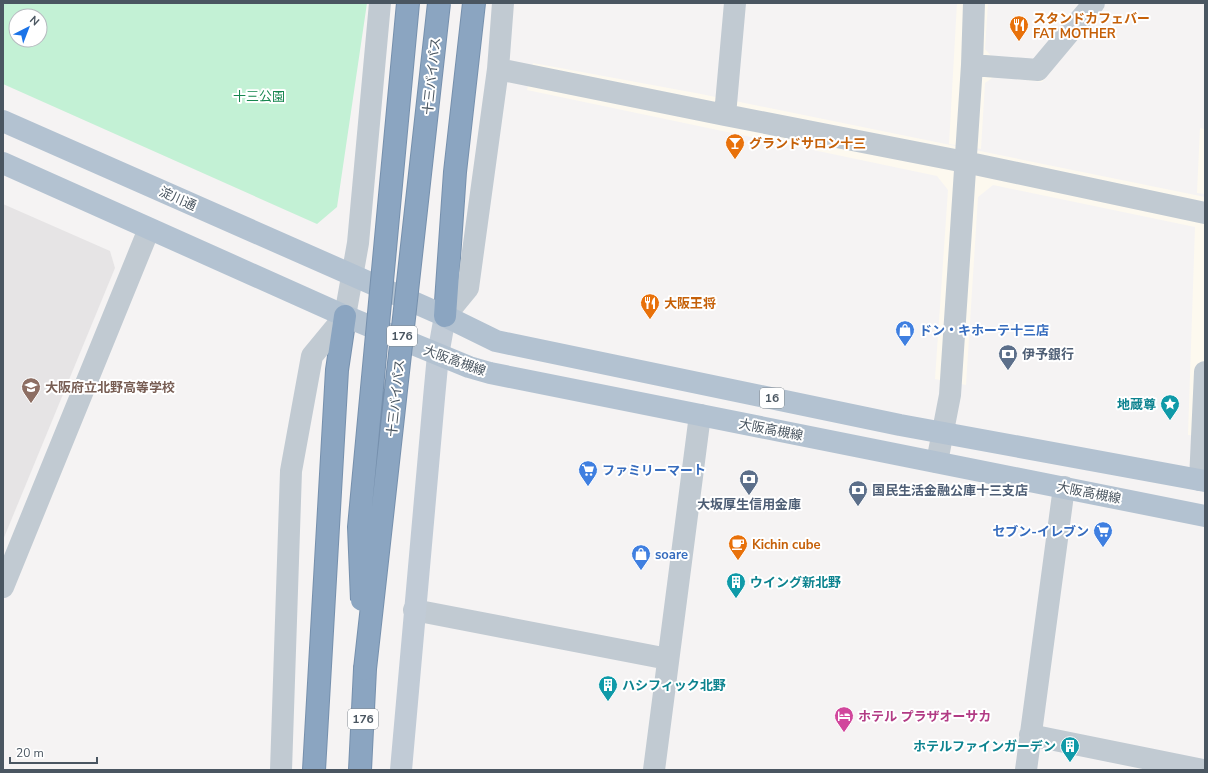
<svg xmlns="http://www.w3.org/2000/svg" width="1208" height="773" font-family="'Nunito Sans','Noto Sans JP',sans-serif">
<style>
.commercial{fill:#fdf9ef}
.education{fill:#e6e4e5}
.green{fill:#c3f1d5;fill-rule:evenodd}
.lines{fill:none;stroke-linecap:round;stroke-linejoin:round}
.highway-casing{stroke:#7690ad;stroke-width:24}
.street{stroke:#c1cad2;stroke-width:22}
.secondary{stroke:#c1cbd6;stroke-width:22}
.primary{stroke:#b3c2d1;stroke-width:22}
.highway{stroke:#8ba5c1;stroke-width:22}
.highway-bridge-casing{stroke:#7690ad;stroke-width:24;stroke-linecap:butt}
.highway-bridge{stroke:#8ba5c1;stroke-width:22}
.labels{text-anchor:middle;stroke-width:4;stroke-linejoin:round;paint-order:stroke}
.shield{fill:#fff;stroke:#808990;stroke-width:1}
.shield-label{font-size:12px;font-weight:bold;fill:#4a5661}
.food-label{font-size:13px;font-weight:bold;fill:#c56008;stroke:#fff;text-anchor:start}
.street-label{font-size:13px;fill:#4a5661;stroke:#fff}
.park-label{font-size:13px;fill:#17864f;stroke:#fff}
.shop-label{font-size:13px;font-weight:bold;fill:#366cbe;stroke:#fff;text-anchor:start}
.service-label{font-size:13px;font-weight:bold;fill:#4e5e75;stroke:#fff;text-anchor:start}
.education-label{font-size:13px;font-weight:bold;fill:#785e54;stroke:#fff;text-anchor:start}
.culture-label{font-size:13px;font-weight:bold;fill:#0d838f;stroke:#fff;text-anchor:end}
.hotel-label{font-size:13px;font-weight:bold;fill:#b23c85;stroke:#fff;text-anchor:start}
</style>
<rect width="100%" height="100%" fill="#f5f3f3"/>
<path class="commercial" d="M 957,3 L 988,3 L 985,49 L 994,59 L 1038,61 L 1086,3 L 1105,3 L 1042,82 L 995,76 L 985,83 L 981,149 L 949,144 Z
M 533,63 L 701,94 L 1205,197 L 1205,437 L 1188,435 L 1195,227 L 993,185 L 978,197 L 966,385 L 935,379 L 948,190 L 937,176 L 527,90 Z
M 1205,109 L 1205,194 L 1197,193 L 1200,128 L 1204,129 Z"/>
<path class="education" d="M 3,204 L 110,251 L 115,268 L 3,540 Z"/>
<path class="green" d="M 3,3 L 367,3 L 337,207 L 317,224 L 3,84 ZM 16,16 L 40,16 L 40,40 L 16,40 Z"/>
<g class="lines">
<defs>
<path id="highway" d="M 445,316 L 455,172 L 474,3
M 314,770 L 337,370 L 345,316
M 360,770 L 365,669"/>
</defs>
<use href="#highway" class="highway-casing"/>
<path class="street" d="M 972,65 L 1038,70 L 1094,3
M 498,69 L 725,115 L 965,162 L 1205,213
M 725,115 L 735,3
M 445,316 L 468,288 L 498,69 L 503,3
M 937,462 L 950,395 L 972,65 L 974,3
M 1200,480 L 1205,372
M 3,587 L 149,229
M 414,610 L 668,659
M 1030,735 L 1203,770
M 281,770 L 291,471 L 312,356 L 345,316 L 358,243 L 380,3
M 654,770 L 700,415
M 1026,770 L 1064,487"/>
<path class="secondary" d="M 401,770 L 434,398 L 438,355 L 445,316"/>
<path class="primary" d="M 3,121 L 445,316 L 496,341 L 900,425 L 1205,481
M 3,163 L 345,316 L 469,367 L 490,373 L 1205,516"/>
<use href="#highway" class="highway"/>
<defs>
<path id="highway-bridge" d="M 362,600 L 359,527 L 408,3
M 365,669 L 439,3"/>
</defs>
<use href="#highway-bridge" class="highway-bridge-casing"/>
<use href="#highway-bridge" class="highway-bridge"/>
</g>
<defs>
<symbol id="restaurant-pin" viewBox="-11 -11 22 30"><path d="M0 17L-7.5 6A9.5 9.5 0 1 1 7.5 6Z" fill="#e8710a" stroke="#fff"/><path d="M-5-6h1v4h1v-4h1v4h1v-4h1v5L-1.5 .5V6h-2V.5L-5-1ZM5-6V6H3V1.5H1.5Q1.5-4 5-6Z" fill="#fff"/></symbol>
<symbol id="bar-pin" viewBox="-11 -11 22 30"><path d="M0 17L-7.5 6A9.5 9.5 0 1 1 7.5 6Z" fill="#e8710a" stroke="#fff"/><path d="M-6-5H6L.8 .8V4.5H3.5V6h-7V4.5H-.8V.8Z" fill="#fff"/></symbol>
<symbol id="shop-pin" viewBox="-11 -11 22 30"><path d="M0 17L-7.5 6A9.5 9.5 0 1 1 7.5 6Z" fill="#3f7fe0" stroke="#fff"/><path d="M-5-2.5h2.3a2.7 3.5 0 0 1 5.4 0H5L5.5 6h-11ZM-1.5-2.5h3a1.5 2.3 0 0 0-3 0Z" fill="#fff"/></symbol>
<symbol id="bank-pin" viewBox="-11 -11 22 30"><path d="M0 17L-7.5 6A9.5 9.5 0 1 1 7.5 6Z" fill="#5c6f8a" stroke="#fff"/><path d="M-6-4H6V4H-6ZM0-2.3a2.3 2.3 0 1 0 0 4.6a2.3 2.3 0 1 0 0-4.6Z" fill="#fff"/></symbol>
<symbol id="school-pin" viewBox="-11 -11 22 30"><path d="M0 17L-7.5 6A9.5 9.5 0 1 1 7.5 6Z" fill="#8d6e63" stroke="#fff"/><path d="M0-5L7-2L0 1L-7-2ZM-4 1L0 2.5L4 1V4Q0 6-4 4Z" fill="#fff"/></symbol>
<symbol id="sight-pin" viewBox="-11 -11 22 30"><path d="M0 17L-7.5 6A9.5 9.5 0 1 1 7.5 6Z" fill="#0f9aa8" stroke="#fff"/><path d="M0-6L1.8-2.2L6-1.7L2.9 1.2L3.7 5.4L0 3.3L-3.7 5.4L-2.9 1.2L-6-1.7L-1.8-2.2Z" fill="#fff"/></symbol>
<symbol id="supermarket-pin" viewBox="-11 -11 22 30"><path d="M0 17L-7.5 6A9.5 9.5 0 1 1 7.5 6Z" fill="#3f7fe0" stroke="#fff"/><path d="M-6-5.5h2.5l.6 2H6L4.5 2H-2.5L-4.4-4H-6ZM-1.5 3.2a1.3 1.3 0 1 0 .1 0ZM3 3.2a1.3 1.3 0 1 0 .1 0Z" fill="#fff"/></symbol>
<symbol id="cafe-pin" viewBox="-11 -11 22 30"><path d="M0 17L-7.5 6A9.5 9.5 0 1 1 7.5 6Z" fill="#e8710a" stroke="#fff"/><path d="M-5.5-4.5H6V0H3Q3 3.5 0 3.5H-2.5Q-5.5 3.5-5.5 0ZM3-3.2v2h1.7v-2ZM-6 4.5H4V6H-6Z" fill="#fff"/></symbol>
<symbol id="building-pin" viewBox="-11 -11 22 30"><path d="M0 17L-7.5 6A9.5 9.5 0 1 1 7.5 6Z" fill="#0f9aa8" stroke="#fff"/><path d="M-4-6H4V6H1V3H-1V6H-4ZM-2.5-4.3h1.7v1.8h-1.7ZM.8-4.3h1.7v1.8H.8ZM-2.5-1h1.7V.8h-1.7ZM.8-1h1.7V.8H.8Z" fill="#fff"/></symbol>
<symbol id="hotel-pin" viewBox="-11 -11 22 30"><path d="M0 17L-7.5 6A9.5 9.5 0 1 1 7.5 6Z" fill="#d1479c" stroke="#fff"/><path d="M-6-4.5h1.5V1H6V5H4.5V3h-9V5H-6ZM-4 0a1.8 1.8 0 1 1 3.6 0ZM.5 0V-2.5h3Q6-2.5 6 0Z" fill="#fff"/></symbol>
</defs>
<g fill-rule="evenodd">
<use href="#restaurant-pin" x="1008" y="14" width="22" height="30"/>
<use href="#bar-pin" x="724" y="132" width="22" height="30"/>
<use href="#restaurant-pin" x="639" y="292" width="22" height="30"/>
<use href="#shop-pin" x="894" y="319" width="22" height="30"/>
<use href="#bank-pin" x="997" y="343" width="22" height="30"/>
<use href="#school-pin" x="20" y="376" width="22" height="30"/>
<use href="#sight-pin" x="1159" y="393" width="22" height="30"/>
<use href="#supermarket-pin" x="577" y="459" width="22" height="30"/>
<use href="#bank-pin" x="738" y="468" width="22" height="30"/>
<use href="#bank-pin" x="847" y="479" width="22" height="30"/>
<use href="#supermarket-pin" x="1092" y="520" width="22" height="30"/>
<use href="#cafe-pin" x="727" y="533" width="22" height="30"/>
<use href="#shop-pin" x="630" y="543" width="22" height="30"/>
<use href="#building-pin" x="725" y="571" width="22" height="30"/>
<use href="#building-pin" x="597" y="674" width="22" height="30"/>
<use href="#hotel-pin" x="833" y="705" width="22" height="30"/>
<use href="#building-pin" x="1059" y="735" width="22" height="30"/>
</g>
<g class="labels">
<g class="shield">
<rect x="387" y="326" width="30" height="20" rx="3"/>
<rect x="760" y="388" width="24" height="20" rx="3"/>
<rect x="348" y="709" width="30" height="20" rx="3"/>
</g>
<g class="shield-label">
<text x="402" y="340">176</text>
<text x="772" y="402">16</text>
<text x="363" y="723">176</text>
</g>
<g class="food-label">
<text x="1033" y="23">スタンドカフェバー<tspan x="1033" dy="15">FAT MOTHER</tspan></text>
<text x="749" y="148">グランドサロン十三</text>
<text x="664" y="308">大阪王将</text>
<text x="752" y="549">Kichin cube</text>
</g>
<g class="street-label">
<text transform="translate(431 76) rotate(-84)" y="5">十三バイパス</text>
<text transform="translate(178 198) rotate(24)" y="5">淀川通</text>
<text transform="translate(455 360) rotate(20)" y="5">大阪高槻線</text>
<text transform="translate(395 398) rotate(-84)" y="5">十三バイパス</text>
<text transform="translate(771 429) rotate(11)" y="5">大阪高槻線</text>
<text transform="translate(1089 492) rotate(11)" y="5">大阪高槻線</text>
</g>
<g class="park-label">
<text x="259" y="101">十三公園</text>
</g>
<g class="shop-label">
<text x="919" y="335">ドン・キホーテ十三店</text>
<text x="602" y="475">ファミリーマート</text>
<text x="1089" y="536" text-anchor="end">セブン-イレブン</text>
<text x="655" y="559">soare</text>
</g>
<g class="service-label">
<text x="1022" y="359">伊予銀行</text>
<text x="872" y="495">国民生活金融公庫十三支店</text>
<text x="749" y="509" text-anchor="middle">大坂厚生信用金庫</text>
</g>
<g class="education-label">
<text x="45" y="392">大阪府立北野高等学校</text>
</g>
<g class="culture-label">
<text x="1156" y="409">地蔵尊</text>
<text x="750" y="587" text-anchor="start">ウイング新北野</text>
<text x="622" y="690" text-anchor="start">ハシフィック北野</text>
<text x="1056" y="751">ホテルファインガーデン</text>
</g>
<g class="hotel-label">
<text x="858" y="721">ホテル プラザオーサカ</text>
</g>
</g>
<rect width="1208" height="773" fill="none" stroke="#4a5661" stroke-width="8"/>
<g transform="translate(28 28) rotate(42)"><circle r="19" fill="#ffffff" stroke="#b7bbc0"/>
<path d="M0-3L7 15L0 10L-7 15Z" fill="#1a73e8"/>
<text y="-6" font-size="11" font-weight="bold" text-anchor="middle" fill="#4a5661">N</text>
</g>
<path d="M10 757v6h87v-6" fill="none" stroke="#4a5661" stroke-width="2"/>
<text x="16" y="757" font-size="12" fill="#4a5661" stroke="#ffffff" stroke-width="3" paint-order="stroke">20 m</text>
</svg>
